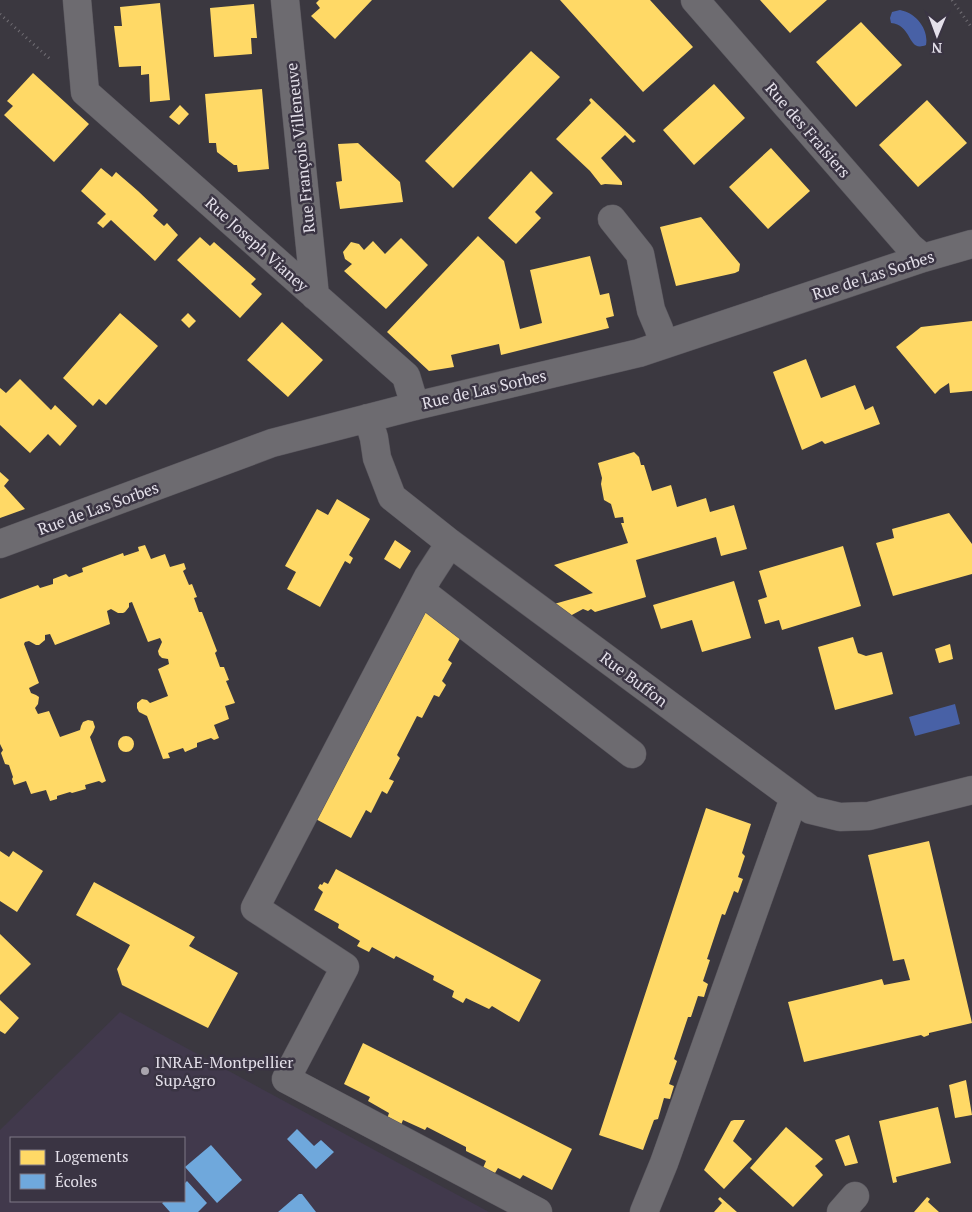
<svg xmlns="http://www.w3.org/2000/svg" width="972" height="1212" font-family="'PT Serif',serif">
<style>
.built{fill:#41394c;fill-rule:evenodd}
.water{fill:#4861a6}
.homes{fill:#ffd966}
.schools{fill:#6fa8dc}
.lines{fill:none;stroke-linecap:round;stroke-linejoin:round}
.minor-casing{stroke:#59565d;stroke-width:29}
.path{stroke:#716e74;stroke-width:3;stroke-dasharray:1 4;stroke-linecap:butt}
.minor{stroke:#6d6b70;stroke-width:28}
.poi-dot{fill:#a9a5ae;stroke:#3a3443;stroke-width:2}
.labels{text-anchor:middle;stroke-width:5;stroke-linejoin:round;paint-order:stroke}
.street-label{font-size:16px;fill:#e4e0ea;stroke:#3a3443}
.poi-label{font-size:16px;fill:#e4e0ea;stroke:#3a3443;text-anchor:start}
</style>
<rect width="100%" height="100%" fill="#3b3840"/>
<path class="built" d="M 120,1012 L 489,1212 L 0,1212 L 0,1130 ZM 11,1138 L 184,1138 L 184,1201 L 11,1201 Z"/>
<path class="water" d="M 900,10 C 916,13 929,29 926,45 C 907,53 913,25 891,23 L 890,18 L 892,12 Z
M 955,704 L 960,724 L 915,736 L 909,717 Z"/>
<path class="homes" d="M 319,0 L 372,0 L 335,39 L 311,16 L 320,8 L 316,3 Z
M 560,0 L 650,0 L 693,47 L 643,92 Z
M 760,0 L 827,0 L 790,33 Z
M 160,3 L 170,100 L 150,102 L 149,74 L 141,75 L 141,66 L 119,67 L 114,26 L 122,26 L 120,7 Z
M 254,4 L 257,38 L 251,38 L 252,54 L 214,57 L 210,8 Z
M 861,22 L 902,65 L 856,107 L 816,62 Z
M 531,51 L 560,77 L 453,188 L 425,161 Z
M 33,73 L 89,124 L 54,162 L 4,115 L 13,106 L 7,101 Z
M 714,84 L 745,118 L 694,165 L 663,130 Z
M 262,89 L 269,169 L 238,172 L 237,165 L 234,165 L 217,152 L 216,143 L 209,143 L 205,94 Z
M 591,98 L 636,141 L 633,143 L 625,135 L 601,158 L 622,182 L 622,185 L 605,184 L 601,185 L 590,171 L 556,139 L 591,103 L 589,100 Z
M 927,100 L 967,143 L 918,187 L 879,145 Z
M 180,105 L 189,114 L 179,125 L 169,117 Z
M 358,143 L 400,182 L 403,202 L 340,209 L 336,182 L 342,181 L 338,144 Z
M 771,148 L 810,191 L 768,229 L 729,187 Z
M 101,168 L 112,177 L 116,172 L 138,191 L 158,210 L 153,216 L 164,226 L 167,223 L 178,235 L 155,261 L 111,220 L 103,228 L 97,223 L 106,214 L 81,191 Z
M 531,171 L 553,193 L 535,212 L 541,218 L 516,244 L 488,218 Z
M 701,217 L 740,264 L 739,271 L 735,273 L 676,286 L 660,227 Z
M 478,236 L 504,261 L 520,329 L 542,323 L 530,270 L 590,256 L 600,295 L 609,293 L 614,316 L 606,318 L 609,328 L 501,355 L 499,344 L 451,355 L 454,367 L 429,371 L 387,332 Z
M 200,237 L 210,246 L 214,242 L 256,279 L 251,284 L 262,294 L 240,318 L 177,260 Z
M 401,238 L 428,265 L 386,309 L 344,271 L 352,264 L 345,259 L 343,252 L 351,242 L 359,244 L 364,250 L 373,241 L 385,254 Z
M 120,313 L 158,346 L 106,405 L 99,399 L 93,406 L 63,378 Z
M 188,313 L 196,321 L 189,328 L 181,320 Z
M 972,321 L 972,391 L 950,393 L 949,383 L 940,389 L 935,394 L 896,347 L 921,327 Z
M 282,322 L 323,360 L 288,397 L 247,360 Z
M 806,359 L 821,398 L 855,385 L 865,410 L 873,406 L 880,424 L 825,444 L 822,441 L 802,450 L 773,372 Z
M 20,379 L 51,410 L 55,405 L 77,426 L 60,446 L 48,434 L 30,453 L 0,425 L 0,388 L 6,393 Z
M 634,452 L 639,457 L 641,465 L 644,465 L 652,491 L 671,485 L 677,507 L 706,498 L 710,512 L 734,505 L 747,549 L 721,556 L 716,537 L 636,560 L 646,597 L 595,612 L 591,609 L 588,611 L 583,609 L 570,616 L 554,604 L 593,593 L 554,565 L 628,543 L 621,523 L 624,523 L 623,517 L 615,518 L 611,504 L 604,500 L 601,484 L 602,478 L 598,463 Z
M 0,472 L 9,480 L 4,486 L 25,509 L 0,518 Z
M 337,499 L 370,519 L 349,555 L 353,558 L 350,564 L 345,561 L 320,607 L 287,589 L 296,572 L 285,566 L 317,509 L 328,515 Z
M 949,513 L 972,544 L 972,574 L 893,596 L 876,543 L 894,538 L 892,529 Z
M 395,540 L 411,551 L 400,569 L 384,559 Z
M 145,545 L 151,559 L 165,554 L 170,567 L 184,563 L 186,569 L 183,571 L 189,585 L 192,584 L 197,597 L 194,598 L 199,612 L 202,612 L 217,651 L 215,653 L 220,667 L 224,667 L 229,680 L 226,681 L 235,703 L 225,706 L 229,719 L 214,725 L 219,738 L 214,740 L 211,738 L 197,743 L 197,747 L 185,752 L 183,748 L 168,753 L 170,758 L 163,759 L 147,716 L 139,712 L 137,708 L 137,703 L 142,699 L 147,700 L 150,703 L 168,696 L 158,669 L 169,664 L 168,659 L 162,658 L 159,655 L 158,651 L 162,642 L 160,638 L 148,642 L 132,602 L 129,603 L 129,607 L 125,612 L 123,613 L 118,613 L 111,609 L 107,611 L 110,624 L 55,645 L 50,634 L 45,635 L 45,640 L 39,645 L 36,645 L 29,641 L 25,642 L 24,644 L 39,683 L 29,688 L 31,693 L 36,695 L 39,697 L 38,704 L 35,708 L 38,714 L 49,711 L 60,737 L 80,730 L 81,726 L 83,722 L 88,720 L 93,721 L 95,727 L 93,732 L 90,737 L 106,781 L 102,783 L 99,781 L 85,785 L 86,789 L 72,793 L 70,792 L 57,796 L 57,799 L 50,801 L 46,790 L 31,794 L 26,781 L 14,785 L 12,779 L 13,777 L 9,765 L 5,764 L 1,753 L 3,750 L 0,744 L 0,599 L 38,585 L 40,588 L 53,584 L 53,579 L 66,574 L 69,577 L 83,572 L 82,568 L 123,553 L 124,556 L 139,551 L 138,547 Z
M 843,546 L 861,606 L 782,630 L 779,620 L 765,624 L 758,600 L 767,597 L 759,571 Z
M 734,581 L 751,638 L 702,652 L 692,620 L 661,629 L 653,605 Z
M 424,611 L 463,633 L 448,660 L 452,663 L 442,681 L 446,685 L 439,697 L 434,695 L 422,718 L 417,716 L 397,755 L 400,758 L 389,779 L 394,781 L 387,794 L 382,791 L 371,813 L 366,810 L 351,838 L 312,817 Z
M 853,637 L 858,653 L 866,656 L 882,652 L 893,694 L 835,710 L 818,647 Z
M 950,644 L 953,659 L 939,663 L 935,649 Z
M118 744a8 8 0 1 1 16 0a8 8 0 1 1-16 0Z
M 706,808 L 751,824 L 742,853 L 745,856 L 738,877 L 743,879 L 738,893 L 734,891 L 725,915 L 722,914 L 707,959 L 710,960 L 703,981 L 708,984 L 704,997 L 698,996 L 691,1017 L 688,1017 L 674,1059 L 677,1061 L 669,1084 L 674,1086 L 670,1099 L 664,1098 L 658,1119 L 654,1120 L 643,1150 L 599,1135 Z
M 929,841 L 972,1023 L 929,1033 L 929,1035 L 924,1037 L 921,1035 L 804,1062 L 788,1002 L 882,979 L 884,985 L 910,980 L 904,959 L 893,961 L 868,855 Z
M 0,851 L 9,857 L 13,851 L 43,871 L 17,912 L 0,901 Z
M 336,869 L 541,980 L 519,1022 L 492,1006 L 489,1009 L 466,998 L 463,1003 L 452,997 L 454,991 L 433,980 L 434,976 L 396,956 L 394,959 L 372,947 L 369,952 L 357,946 L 360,941 L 338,928 L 339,924 L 314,910 L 323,892 L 318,888 L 320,884 L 322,885 L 324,882 L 328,884 Z
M 94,882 L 195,937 L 189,946 L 238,973 L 208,1028 L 122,985 L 117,969 L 130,945 L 76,915 Z
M 0,934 L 31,964 L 0,995 Z
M 0,1000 L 19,1018 L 5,1034 L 0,1031 Z
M 363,1043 L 572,1149 L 552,1190 L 523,1175 L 520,1179 L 498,1168 L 495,1173 L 483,1168 L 486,1161 L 466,1151 L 466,1147 L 427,1127 L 425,1130 L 403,1120 L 401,1125 L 387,1119 L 389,1113 L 368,1101 L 370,1097 L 344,1084 Z
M 966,1080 L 972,1115 L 955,1118 L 949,1085 Z
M 938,1107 L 951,1163 L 896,1177 L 897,1182 L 893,1183 L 879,1121 Z
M 734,1120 L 745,1120 L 733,1141 L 752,1159 L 724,1189 L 704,1170 L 731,1121 Z
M 786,1127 L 823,1159 L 815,1166 L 823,1175 L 793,1207 L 750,1168 Z
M 849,1135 L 858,1163 L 845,1166 L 835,1140 Z
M 720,1197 L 737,1212 L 714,1212 L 722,1203 L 718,1199 Z
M 927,1197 L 930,1199 L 928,1202 L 939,1212 L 914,1212 Z"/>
<path class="schools" d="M 297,1129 L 314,1146 L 321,1140 L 334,1152 L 316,1169 L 287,1139 Z
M 211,1145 L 242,1180 L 217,1203 L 185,1167 Z
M 187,1181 L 207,1203 L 198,1212 L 170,1212 L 162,1203 L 165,1201 L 184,1201 L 184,1184 Z
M 299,1194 L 302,1194 L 316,1212 L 278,1212 Z"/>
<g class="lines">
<defs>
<path id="minor" d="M 77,0 L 85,92 L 406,376 L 415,406
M 285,0 L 315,296
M 695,0 L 910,247 L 923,258
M 612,219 L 640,254 L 651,310 L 659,329 L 663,345
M 368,418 L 374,438 L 377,458 L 392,497 L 450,543 L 811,810 L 840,817 L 869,816 L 972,790
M 450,543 L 428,577 L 255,908 L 345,967 L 286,1079 L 538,1212
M 0,544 L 272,443 L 415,406 L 639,353 L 923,258 L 972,244
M 421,591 L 632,754
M 644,1212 L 664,1163 L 794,798
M 841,1212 L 855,1196"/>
</defs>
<use href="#minor" class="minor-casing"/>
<path class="path" d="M 952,0 L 972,28
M 0,14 L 50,59"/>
<use href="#minor" class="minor"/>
</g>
<circle class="poi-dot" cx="145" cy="1071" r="5"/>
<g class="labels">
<g class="street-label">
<text transform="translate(808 130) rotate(49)" y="6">Rue des Fraisiers</text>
<text transform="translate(300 148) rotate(-96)" y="6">Rue François Villeneuve</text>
<text transform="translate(257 244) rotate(42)" y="6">Rue Joseph Vianey</text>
<text transform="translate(873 275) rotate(-18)" y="6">Rue de Las Sorbes</text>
<text transform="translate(484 389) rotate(-13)" y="6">Rue de Las Sorbes</text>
<text transform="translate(98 508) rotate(-20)" y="6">Rue de Las Sorbes</text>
<text transform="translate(634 679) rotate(37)" y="6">Rue Buffon</text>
</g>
<g class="poi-label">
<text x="155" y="1068">INRAE-Montpellier<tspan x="155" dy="18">SupAgro</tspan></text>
</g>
</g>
<rect x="10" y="1137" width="175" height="65" fill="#3a3443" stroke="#7e7986"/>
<rect x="20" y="1150" width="25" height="15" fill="#ffd966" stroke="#7e7986"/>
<text x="55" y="1162" font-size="15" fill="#e4e0ea">Logements</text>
<rect x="20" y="1174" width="25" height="15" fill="#6fa8dc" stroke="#7e7986"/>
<text x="55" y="1187" font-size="15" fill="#e4e0ea">Écoles</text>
<g transform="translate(937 35) rotate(181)" stroke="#3a3443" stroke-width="4" paint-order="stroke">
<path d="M0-4L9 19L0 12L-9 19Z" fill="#e4e0ea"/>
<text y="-8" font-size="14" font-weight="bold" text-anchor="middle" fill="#e4e0ea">N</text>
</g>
</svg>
